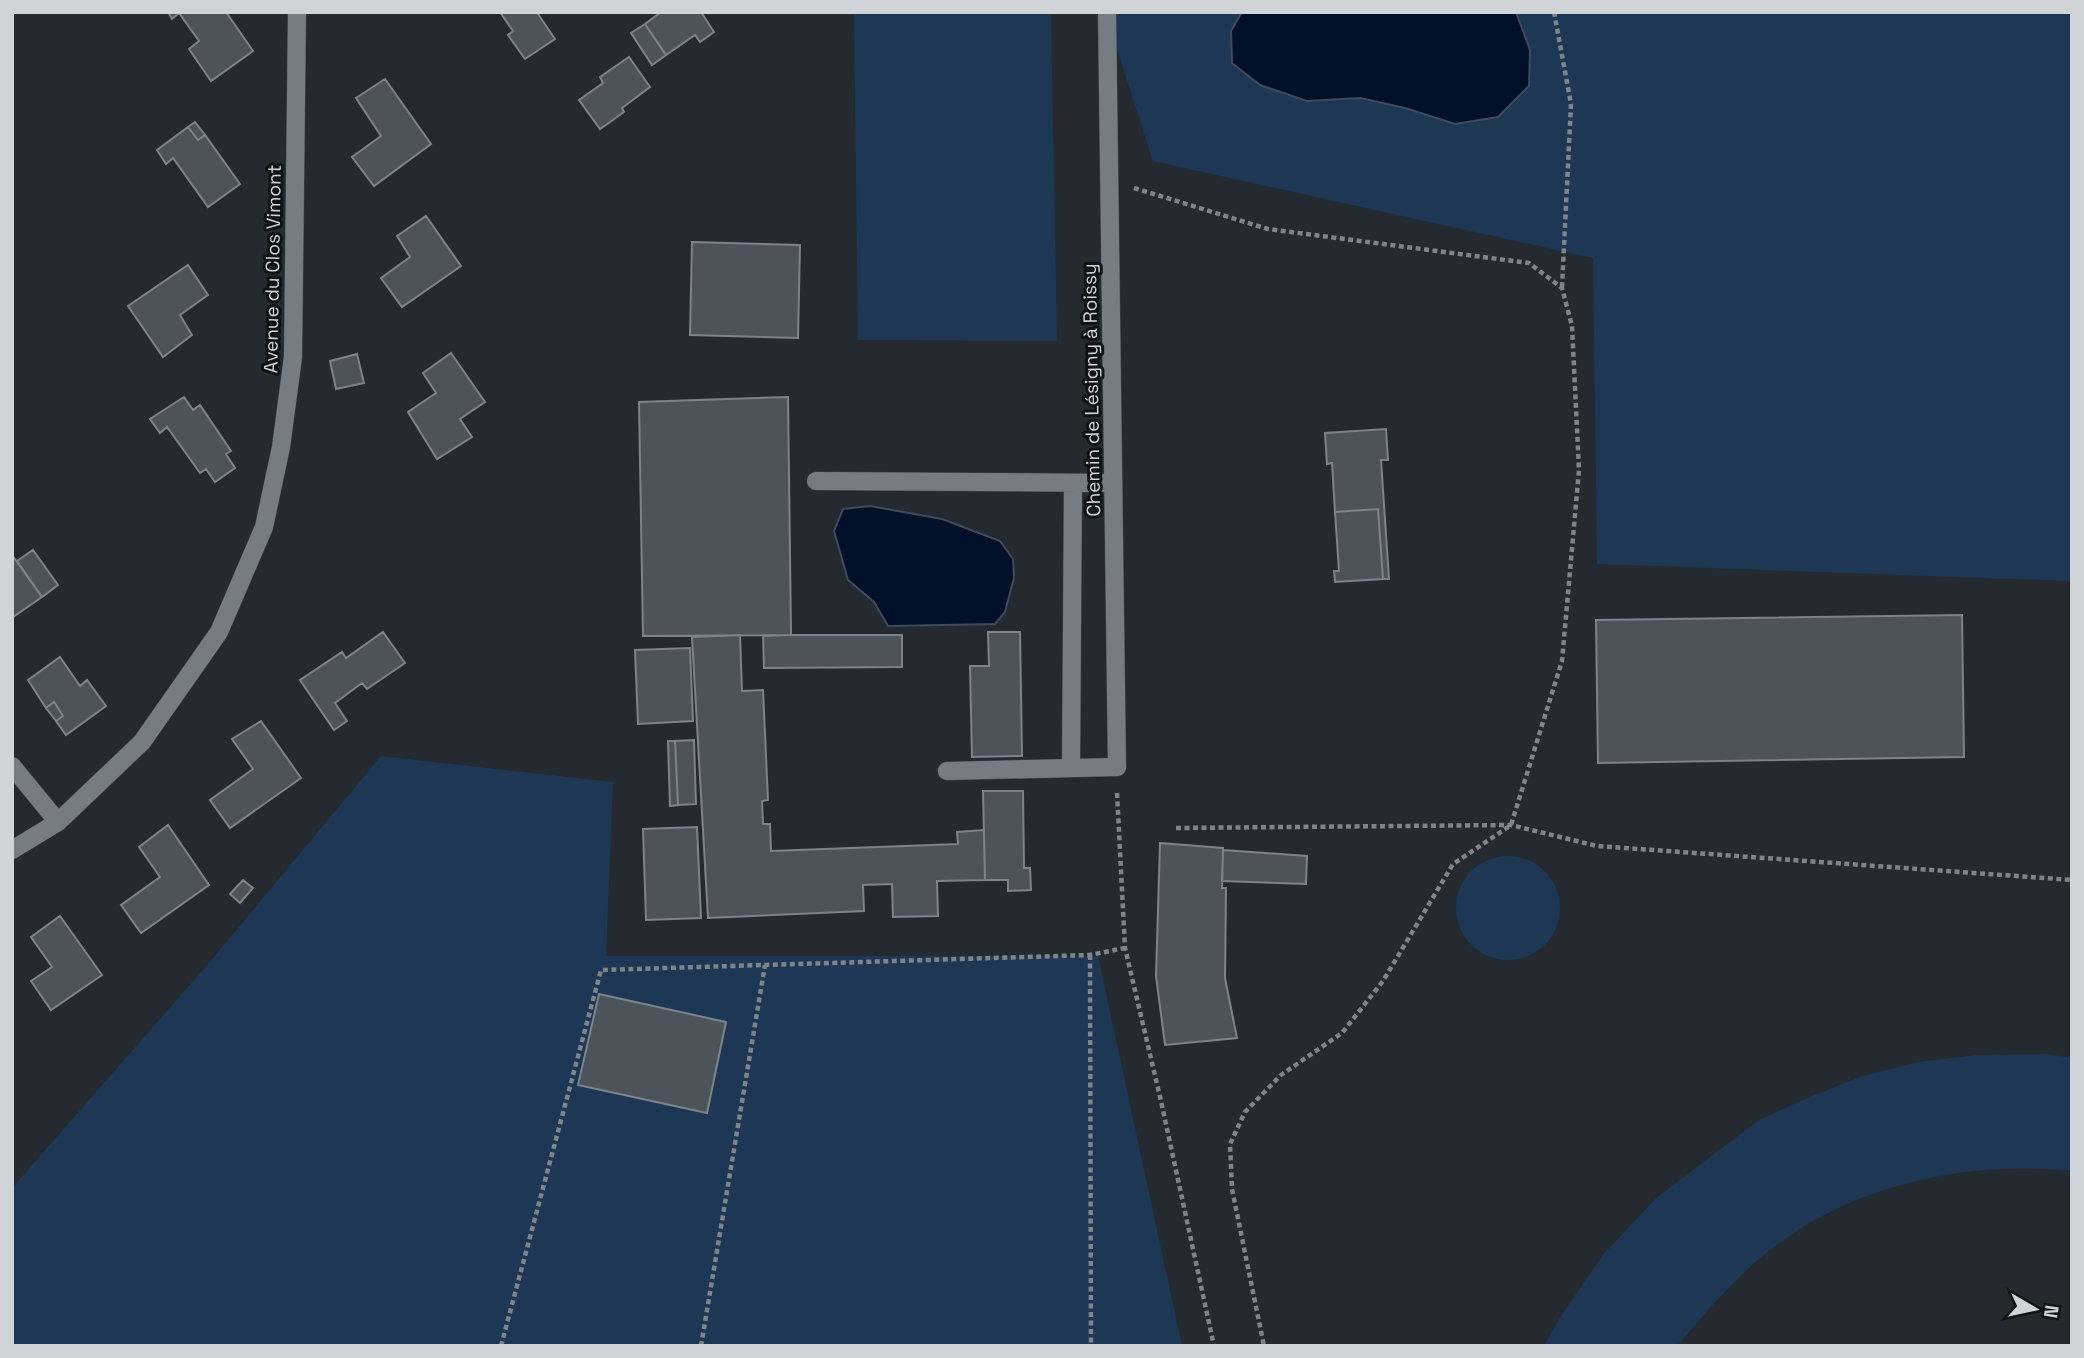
<svg xmlns="http://www.w3.org/2000/svg" width="2084" height="1358" font-family="'Space Grotesk',sans-serif">
<style>
.green{fill:#1e3755}
.water{fill:#001029;stroke:#3e4b5e;stroke-width:2}
.building{fill:#4d535b;stroke:#7c838b;stroke-width:2}
.lines{fill:none;stroke-linecap:round;stroke-linejoin:round}
.service-casing{stroke:#44484e;stroke-width:19}
.minor-casing{stroke:#44484e;stroke-width:19}
.path{stroke:#7f8489;stroke-width:4.5;stroke-dasharray:5 3.5;stroke-linecap:butt}
.service{stroke:#757c83;stroke-width:18}
.minor{stroke:#757c83;stroke-width:18}
.labels{text-anchor:middle;stroke-width:6;stroke-linejoin:round;paint-order:stroke}
.street-label{font-size:19px;fill:#d0d4d8;stroke:#101215}
</style>
<rect width="100%" height="100%" fill="#252a31"/>
<path class="green" d="M 854,12 L 1051,12 L 1057,341 L 858,340 Z
M 1105,12 L 2072,12 L 2072,581 L 1597,564 L 1593,258 L 1153,161 Z
M 381,756 L 613,782 L 606,956 L 1098,956 L 1182,1346 L 12,1346 L 12,1188 L 209,963 Z
M1456 908a52 52 0 1 1 104 0a52 52 0 1 1-104 0Z
M 2048,1054 L 2072,1058 L 2072,1171 C 1967,1160 1848,1185 1765,1254 C 1732,1281 1705,1314 1677,1346 L 1544,1346 L 1559,1319 L 1602,1256 L 1656,1198 L 1759,1120 L 1807,1098 L 1860,1077 L 1918,1062 L 1978,1055 Z"/>
<path class="water" d="M 1242,12 L 1516,12 L 1530,50 L 1529,86 L 1498,117 L 1455,124 L 1405,108 L 1360,98 L 1307,101 L 1260,85 L 1232,63 L 1231,31 Z
M 870,506 L 942,519 L 1000,541 L 1013,559 L 1014,578 L 1005,612 L 995,624 L 888,626 L 874,602 L 848,580 L 834,531 L 843,509 Z"/>
<path class="building" d="M 168,12 L 226,12 L 253,51 L 211,81 L 189,49 L 199,41 L 179,13 L 172,19 Z
M 500,12 L 541,12 L 538,14 L 555,39 L 525,59 L 508,35 L 513,31 Z
M 661,12 L 701,12 L 714,32 L 700,42 L 695,35 L 666,55 L 645,24 Z
M 645,24 L 666,55 L 652,65 L 631,33 Z
M 629,57 L 650,87 L 622,108 L 624,112 L 600,129 L 579,100 L 603,83 L 600,77 Z
M 385,79 L 431,144 L 374,186 L 352,157 L 381,136 L 356,98 Z
M 195,122 L 205,135 L 198,140 L 188,127 Z
M 188,127 L 198,140 L 205,135 L 240,184 L 208,207 L 173,158 L 166,164 L 157,150 Z
M 426,216 L 461,266 L 402,307 L 381,278 L 410,257 L 397,236 Z
M 692,242 L 800,245 L 798,338 L 690,335 Z
M 188,265 L 208,295 L 180,315 L 192,335 L 163,357 L 128,306 Z
M 451,353 L 485,402 L 460,419 L 472,437 L 437,459 L 408,412 L 436,393 L 423,373 Z
M 357,354 L 364,383 L 336,389 L 330,361 Z
M 184,397 L 193,410 L 200,405 L 231,451 L 226,454 L 235,468 L 215,482 L 206,469 L 200,473 L 167,427 L 160,433 L 150,419 Z
M 788,397 L 791,635 L 643,636 L 639,402 Z
M 1386,429 L 1388,460 L 1381,460 L 1389,579 L 1383,579 L 1378,509 L 1335,512 L 1332,463 L 1327,464 L 1325,433 Z
M 1378,509 L 1383,579 L 1335,582 L 1334,571 L 1339,571 L 1335,512 Z
M 33,550 L 58,585 L 42,597 L 17,561 Z
M 12,555 L 42,597 L 13,617 L 12,615 Z
M 1962,615 L 1964,757 L 1598,763 L 1596,620 Z
M 383,632 L 405,663 L 367,689 L 362,683 L 335,703 L 347,721 L 334,730 L 300,680 L 342,652 L 346,658 Z
M 988,632 L 1020,632 L 1022,756 L 972,757 L 970,666 L 989,666 Z
M 740,635 L 742,691 L 763,690 L 768,800 L 762,801 L 763,824 L 770,824 L 771,851 L 958,844 L 957,832 L 984,830 L 985,880 L 937,881 L 938,916 L 893,917 L 892,884 L 863,885 L 864,911 L 708,918 L 692,637 Z
M 791,635 L 902,635 L 902,667 L 764,668 L 763,636 Z
M 690,648 L 693,721 L 638,724 L 635,650 Z
M 60,657 L 80,686 L 87,680 L 106,706 L 66,735 L 56,721 L 63,716 L 54,702 L 46,708 L 28,680 Z
M 54,702 L 63,716 L 56,721 L 46,708 Z
M 261,721 L 301,778 L 230,828 L 210,800 L 253,769 L 232,739 Z
M 694,740 L 696,804 L 678,805 L 675,741 Z
M 668,741 L 675,741 L 678,805 L 670,806 Z
M 983,791 L 1023,791 L 1024,868 L 1030,868 L 1031,890 L 1008,891 L 1008,880 L 985,880 Z
M 168,825 L 209,885 L 141,933 L 121,905 L 160,877 L 139,847 Z
M 697,827 L 701,918 L 646,920 L 643,829 Z
M 1160,843 L 1223,848 L 1222,888 L 1226,888 L 1225,978 L 1237,1038 L 1165,1045 L 1156,976 Z
M 1223,850 L 1307,856 L 1306,884 L 1222,881 Z
M 243,880 L 253,888 L 240,903 L 230,894 Z
M 60,916 L 102,975 L 51,1010 L 31,981 L 52,967 L 31,937 Z
M 599,994 L 726,1022 L 707,1113 L 578,1085 Z"/>
<g class="lines">
<defs>
<path id="service" d="M 816,481 L 1113,483
M 1071,768 L 1073,483
M 947,771 L 1117,767"/>
<path id="minor" d="M 1107,12 L 1117,767
M 12,766 L 58,822
M 12,850 L 58,822 L 142,742 L 219,632 L 264,527 L 281,447 L 293,357 L 297,12"/>
</defs>
<use href="#service" class="service-casing"/>
<use href="#minor" class="minor-casing"/>
<path class="path" d="M 1554,12 L 1571,104 L 1562,287
M 1134,188 L 1268,229 L 1529,263 L 1562,288 L 1572,326 L 1579,470 L 1562,661 L 1511,825 L 1453,864 L 1383,981 L 1342,1033 L 1281,1075 L 1245,1112 L 1230,1144 L 1232,1189 L 1264,1346
M 1117,793 L 1125,948 L 1161,1101 L 1214,1346
M 1176,828 L 1511,825 L 1597,846 L 2072,880
M 1090,955 L 1091,1346
M 501,1346 L 601,970 L 1090,955 L 1125,948
M 701,1346 L 765,965"/>
<use href="#service" class="service"/>
<use href="#minor" class="minor"/>
</g>
<g class="labels">
<g class="street-label">
<text transform="translate(272 269) rotate(-89)" y="7">Avenue du Clos Vimont</text>
<text transform="translate(1091 390) rotate(-91)" y="7">Chemin de Lésigny à Roissy</text>
</g>
</g>
<rect width="2084" height="1358" fill="none" stroke="#d0d4d8" stroke-width="28"/>
<g transform="translate(2035 1309) rotate(99)" stroke="#101215" stroke-width="5" paint-order="stroke">
<path d="M0-5L12 26L0 18L-12 26Z" fill="#d0d4d8"/>
<text y="-10" font-size="19" font-weight="bold" text-anchor="middle" fill="#d0d4d8">N</text>
</g>
</svg>
